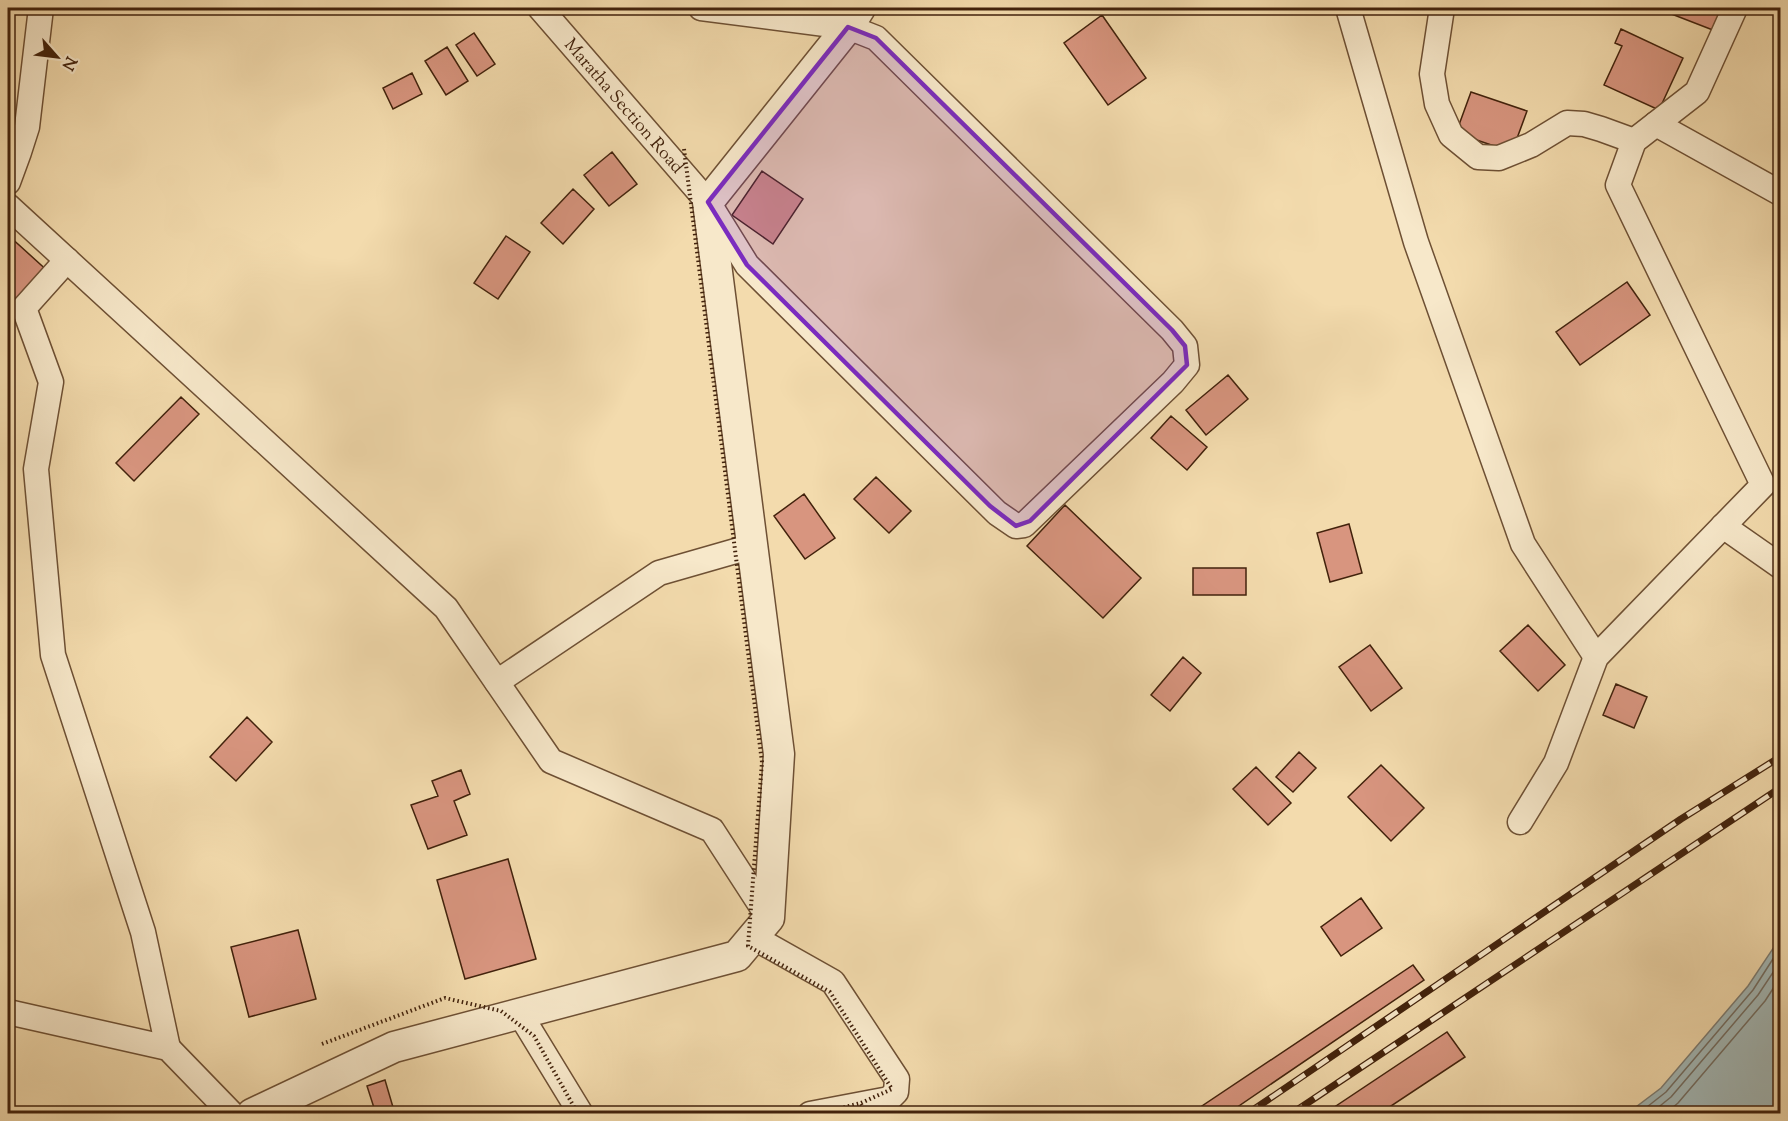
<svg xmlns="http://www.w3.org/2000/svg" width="1788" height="1121" font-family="'Sorts Mill Goudy',serif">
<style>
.water{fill:#a2b8b7;stroke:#7c7c73;stroke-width:1.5}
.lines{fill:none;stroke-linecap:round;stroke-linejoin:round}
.shore{stroke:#726d62;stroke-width:1.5}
.building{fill:#d8957f;stroke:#42220c;stroke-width:1.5}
.minor-casing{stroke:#6e5034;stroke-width:27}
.tertiary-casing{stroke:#6e5034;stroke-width:33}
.minor{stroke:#f7e8ca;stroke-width:24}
.tertiary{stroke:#f7e8ca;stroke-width:30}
.rail-casing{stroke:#42220c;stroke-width:7}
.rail{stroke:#f7e8ca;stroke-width:4.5;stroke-dasharray:14;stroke-linecap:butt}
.path-bridge{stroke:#42220c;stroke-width:4;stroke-dasharray:1.5 3;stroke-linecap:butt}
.marked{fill:#7b2cbf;fill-opacity:0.2;stroke:#7b2cbf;stroke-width:4.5;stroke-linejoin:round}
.labels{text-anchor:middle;stroke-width:4.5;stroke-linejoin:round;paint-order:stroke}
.street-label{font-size:18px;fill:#42220c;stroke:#f7e8ca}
</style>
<rect width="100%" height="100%" fill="#f3dbad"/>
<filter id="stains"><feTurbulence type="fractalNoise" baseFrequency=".00333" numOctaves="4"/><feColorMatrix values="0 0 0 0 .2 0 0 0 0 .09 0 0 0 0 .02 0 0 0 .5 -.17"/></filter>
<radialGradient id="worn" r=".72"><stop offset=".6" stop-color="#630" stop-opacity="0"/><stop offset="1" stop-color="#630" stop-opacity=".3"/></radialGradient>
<path class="water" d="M 1780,938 L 1780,1113 L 1628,1113 L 1661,1088 L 1748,986 Z"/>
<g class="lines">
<path class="shore" d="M 1638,1114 L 1666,1092 L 1753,990 L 1780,948
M 1650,1114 L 1671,1097 L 1758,995 L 1780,962
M 1665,1114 L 1678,1103 L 1765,1001 L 1780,978"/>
</g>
<path class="building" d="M 1656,8 L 1728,8 L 1718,32 Z
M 1102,15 L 1146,78 L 1108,105 L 1064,43 Z
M 1621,29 L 1683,58 L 1659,110 L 1604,85 L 1622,46 L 1615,43 Z
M 474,33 L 495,64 L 477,76 L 456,45 Z
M 447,47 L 468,81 L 446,95 L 425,61 Z
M 412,73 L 422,94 L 393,109 L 383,88 Z
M 1471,92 L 1527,111 L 1512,152 L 1456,133 Z
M 612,152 L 637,184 L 609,206 L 584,175 Z
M 762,171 L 803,199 L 773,244 L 732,215 Z
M 573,189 L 594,209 L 563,244 L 541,223 Z
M 8,235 L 51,274 L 12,318 L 8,314 Z
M 506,236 L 530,252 L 498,299 L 474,283 Z
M 1627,282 L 1650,315 L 1580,365 L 1556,332 Z
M 1228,375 L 1248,399 L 1206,435 L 1186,410 Z
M 181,397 L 199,414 L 134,481 L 116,463 Z
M 1171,416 L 1207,447 L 1187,470 L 1151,438 Z
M 876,477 L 911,511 L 889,533 L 854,499 Z
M 804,494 L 835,538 L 805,559 L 774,516 Z
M 1065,505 L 1141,578 L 1103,618 L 1027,546 Z
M 1349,524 L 1362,573 L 1330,582 L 1317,533 Z
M 1193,568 L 1246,568 L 1246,595 L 1193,595 Z
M 1528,625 L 1565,665 L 1538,691 L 1500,651 Z
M 1370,645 L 1402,688 L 1371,711 L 1339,667 Z
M 1183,657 L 1201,673 L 1170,711 L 1151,695 Z
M 1616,684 L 1647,697 L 1634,728 L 1603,715 Z
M 247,717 L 272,742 L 236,781 L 210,757 Z
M 1299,752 L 1316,768 L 1293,792 L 1276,777 Z
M 1381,765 L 1424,808 L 1391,841 L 1348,797 Z
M 1256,767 L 1291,803 L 1268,825 L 1233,789 Z
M 461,770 L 470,794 L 454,801 L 467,835 L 428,849 L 411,805 L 438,796 L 432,781 Z
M 508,859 L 536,959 L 465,979 L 437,880 Z
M 1361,898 L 1382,928 L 1341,956 L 1321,927 Z
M 298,930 L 316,999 L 249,1017 L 231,947 Z
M 1413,965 L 1424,980 L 1227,1114 L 1190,1114 Z
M 1447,1032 L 1465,1057 L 1379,1114 L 1324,1114 Z
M 385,1080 L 395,1114 L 376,1114 L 367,1086 Z"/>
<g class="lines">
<defs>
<g id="minor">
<path id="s1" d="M 540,8 L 708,202 L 747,265 L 997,513 L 1016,526 L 1024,525 L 1173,382 L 1187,365 L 1185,346 L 1172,330 L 876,38 L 848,27 L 701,8"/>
<path d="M 1348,8 L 1416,242 L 1523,544 L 1596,657"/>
<path d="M 1442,8 L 1432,74 L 1437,104 L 1451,135 L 1478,157 L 1499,158 L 1531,145 L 1567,123 L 1584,124 L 1601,129 L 1634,141"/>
<path d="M 1656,124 L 1780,193"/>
<path d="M 8,182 L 19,152 L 27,127 L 41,8"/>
<path d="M 8,206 L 446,608 L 551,761 L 712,830 L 769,918"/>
<path d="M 67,260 L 24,308 L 51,382 L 36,469 L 53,655 L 143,932 L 168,1048"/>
<path d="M 1723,526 L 1780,566"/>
<path d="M 497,682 L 659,573 L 753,546"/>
<path d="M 1520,822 L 1556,763 L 1596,657 L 1763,485 L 1618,185 L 1634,141 L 1697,92 L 1735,8"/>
<path d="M 753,937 L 833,982 L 897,1079 L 896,1092 L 889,1099 L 810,1114"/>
<path d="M 8,1012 L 168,1048 L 232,1114"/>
<path d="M 520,1014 L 581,1114"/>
</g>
<path id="tertiary" d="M 252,1114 L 394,1047 L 737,956 L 769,918 L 779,754 L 708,202 L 848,27 L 860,8"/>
</defs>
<use href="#minor" class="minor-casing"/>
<use href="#tertiary" class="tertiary-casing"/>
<use href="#minor" class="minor"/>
<use href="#tertiary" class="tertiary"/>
<defs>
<path id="rail" d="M 1247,1114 L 1681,819 L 1780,757
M 1291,1114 L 1780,788"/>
</defs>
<use href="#rail" class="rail-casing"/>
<use href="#rail" class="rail"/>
<path class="path-bridge" d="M 684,149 L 762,762 L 748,946 L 830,992 L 892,1089 L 861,1103 L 817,1114
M 322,1044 L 445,998 L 501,1011 L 534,1036 L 578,1114
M 861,1104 L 867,1114"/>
</g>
<path class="marked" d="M 848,27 L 876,38 L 1172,330 L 1185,346 L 1187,365 L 1030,521 L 1016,526 L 990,506 L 747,265 L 708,202 Z"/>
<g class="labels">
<g class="street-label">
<text dy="6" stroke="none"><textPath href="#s1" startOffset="129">Maratha Section Road</textPath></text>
</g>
</g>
<rect width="1788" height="1121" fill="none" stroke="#f3dbad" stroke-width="30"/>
<rect x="9" y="9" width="1770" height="1103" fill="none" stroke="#42220c" stroke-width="3"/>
<rect x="15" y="15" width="1758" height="1091" fill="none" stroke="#42220c" stroke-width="1.5"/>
<g transform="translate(57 57) rotate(118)" stroke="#f7e8ca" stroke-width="4.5" paint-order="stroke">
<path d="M0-4.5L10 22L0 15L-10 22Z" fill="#42220c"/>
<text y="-9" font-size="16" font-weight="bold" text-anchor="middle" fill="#42220c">N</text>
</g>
<rect width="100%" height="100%" filter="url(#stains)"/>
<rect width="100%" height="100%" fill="url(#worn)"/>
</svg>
